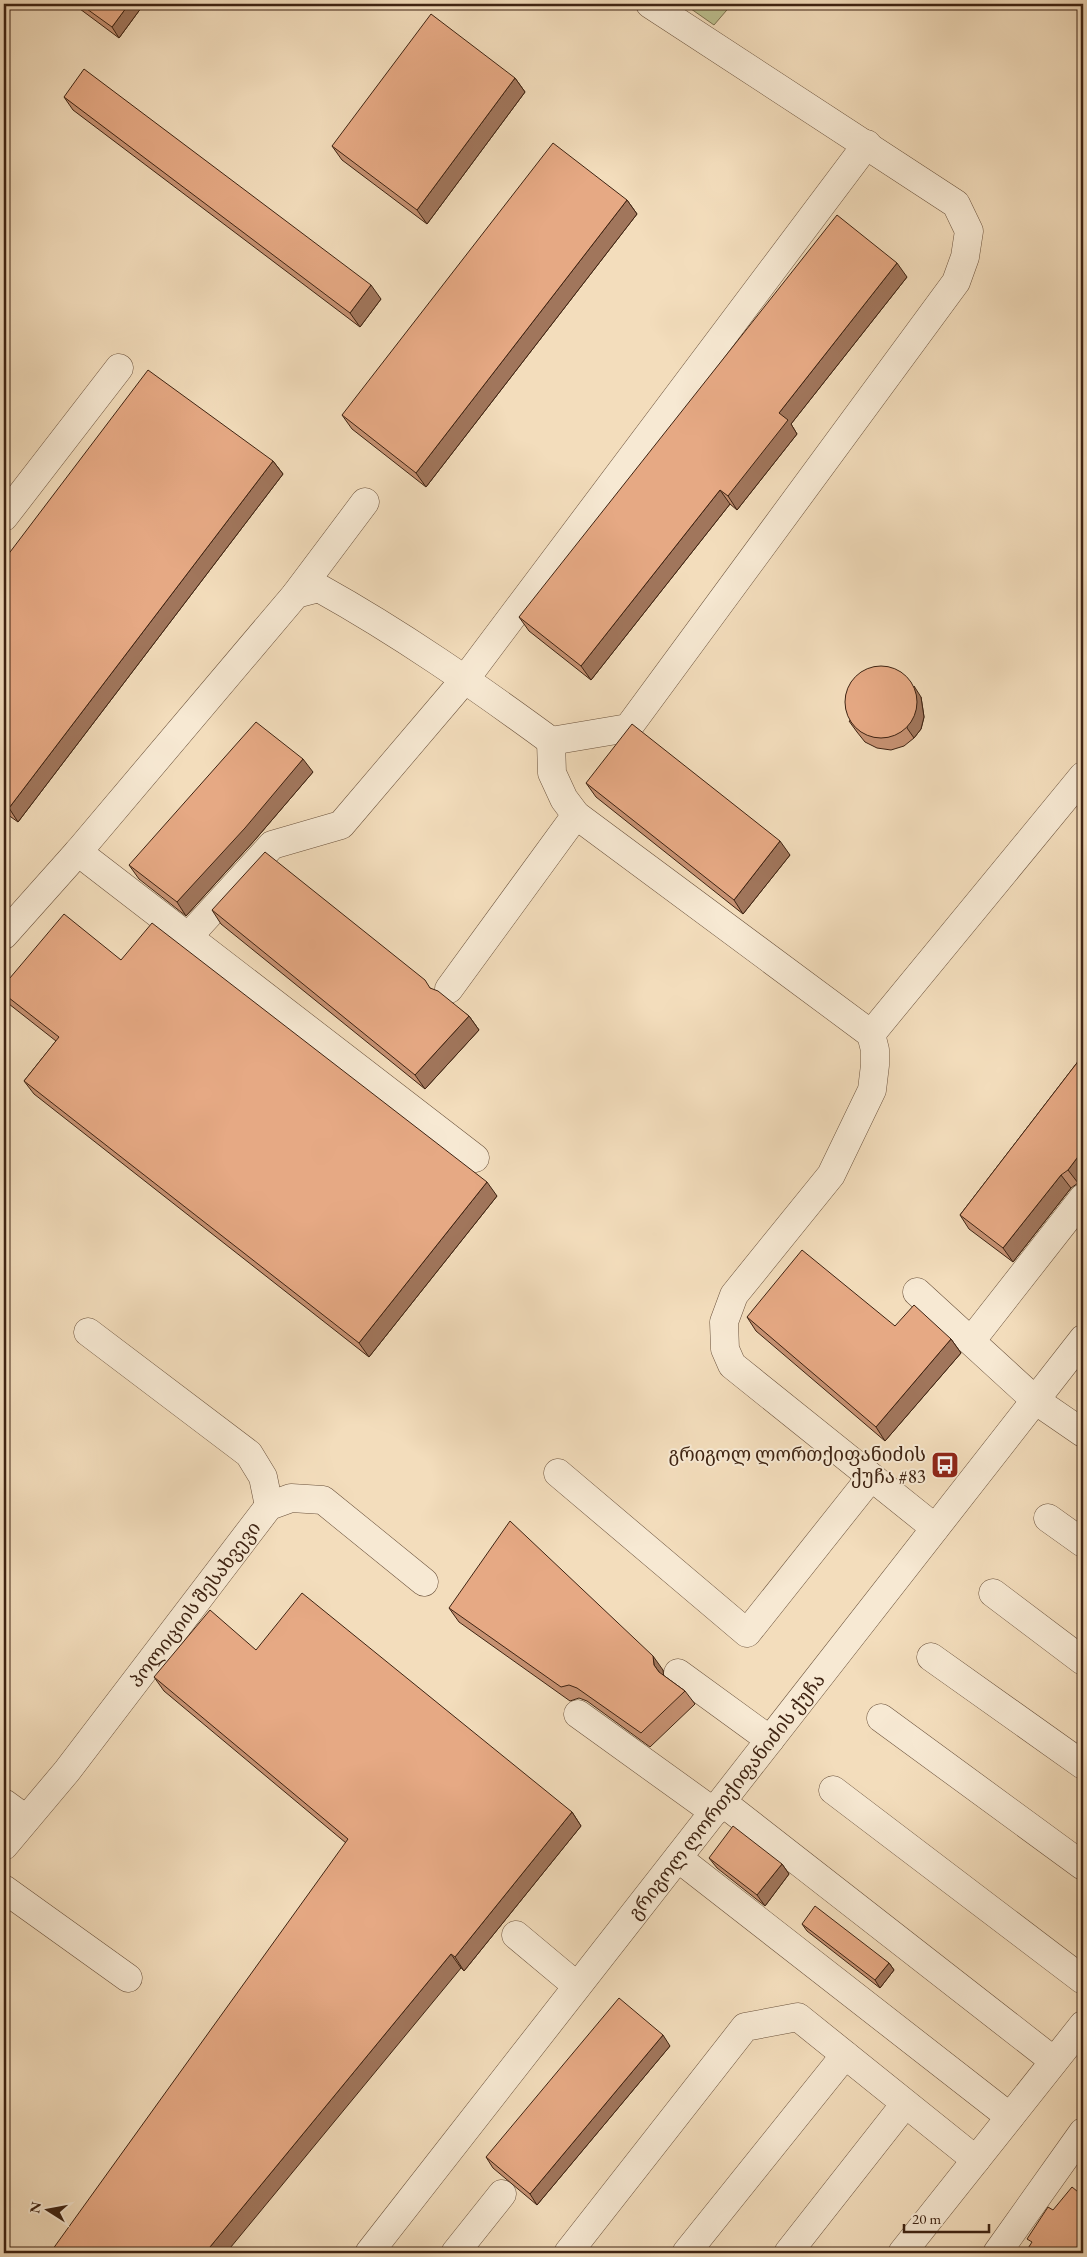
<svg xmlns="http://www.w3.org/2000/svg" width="1087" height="2257" font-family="'EB Garamond','Noto Serif Georgian',serif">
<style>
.green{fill:#bcc08f;stroke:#7d7250}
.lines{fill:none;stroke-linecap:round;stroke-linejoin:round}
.minor-casing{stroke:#6b523c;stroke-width:29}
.minor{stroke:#f7e9d3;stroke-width:28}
.wall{fill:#c69172;stroke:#3e2312}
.shaded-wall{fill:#a1765c;stroke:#3e2312}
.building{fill:#e6a984;stroke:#3e2312}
.labels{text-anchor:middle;stroke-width:4;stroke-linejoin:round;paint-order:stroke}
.poi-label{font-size:19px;fill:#3e2312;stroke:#f7e9d3;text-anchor:end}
.street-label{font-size:19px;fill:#3e2312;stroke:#f7e9d3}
</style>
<rect width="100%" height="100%" fill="#f3ddbc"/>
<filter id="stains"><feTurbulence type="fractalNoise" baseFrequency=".004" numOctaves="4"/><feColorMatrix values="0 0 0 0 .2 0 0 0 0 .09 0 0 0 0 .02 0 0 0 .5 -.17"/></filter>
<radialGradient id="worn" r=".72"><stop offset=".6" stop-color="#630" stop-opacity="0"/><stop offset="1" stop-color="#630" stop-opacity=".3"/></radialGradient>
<path class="green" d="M 684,4 L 732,4 L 714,25 Z"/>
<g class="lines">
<defs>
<g id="minor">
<path d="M 4,517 L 119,368"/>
<path d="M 296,594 L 365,502"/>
<path d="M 551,741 L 552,773 L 564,799 L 576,815 L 871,1034 L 1083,776"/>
<path d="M 78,852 L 475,1158"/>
<path d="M 4,935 L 78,852 L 296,594 L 319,588 C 400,633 476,686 551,741 L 628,728 L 956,282 L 965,257 L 969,231 L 956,204 L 650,4"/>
<path d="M 188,937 L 272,845 L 341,825 L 466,678 L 867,144"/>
<path d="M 449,989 L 576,815"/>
<path d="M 871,1034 L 875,1050 L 875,1065 L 872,1090 L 831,1175 L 734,1295 L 724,1322 L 725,1349 L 732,1365 L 935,1528"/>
<path d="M 917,1292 L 1035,1400 L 1083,1433"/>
<path d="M 88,1332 L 249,1454 L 263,1477 L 269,1506"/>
<path d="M 971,1341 L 1083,1198"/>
<path d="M 558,1473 L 747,1633 L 871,1477"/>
<path d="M 1048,1518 L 1083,1543"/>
<path d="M 993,1593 L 1083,1661"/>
<path d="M 931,1657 L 1083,1765"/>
<path d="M 678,1673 L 770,1740"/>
<path d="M 578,1714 L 714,1812"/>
<path d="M 881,1718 L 1083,1866"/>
<path d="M 833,1790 L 1083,1980"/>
<path d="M 722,1802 L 1054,2061"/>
<path d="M 4,1803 L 26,1819"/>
<path id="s1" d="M 4,1846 L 67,1771 L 269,1506 L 291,1498 L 323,1500 L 424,1582"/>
<path d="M 678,1858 L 1010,2117"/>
<path d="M 4,1889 L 128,1978"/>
<path d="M 516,1935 L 577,1986"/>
<path id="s2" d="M 369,2253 L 1083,1339"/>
<path d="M 455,2253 L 502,2194"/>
<path d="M 568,2253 L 745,2027 L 798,2017 L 976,2160"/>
<path d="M 686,2253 L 845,2055"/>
<path d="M 788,2253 L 905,2104"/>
<path d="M 902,2253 L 1083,2025"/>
<path d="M 997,2253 L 1083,2132"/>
</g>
</defs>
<use href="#minor" class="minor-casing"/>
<use href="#minor" class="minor"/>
</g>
<path class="wall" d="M 76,4 L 144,4 L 119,38 L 80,9 Z
M 515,78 L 525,92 L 427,224 L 342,160 L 332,146 Z
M 64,97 L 381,299 L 360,327 L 73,110 Z
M 627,200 L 637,214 L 426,487 L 352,429 L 342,415 Z
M 907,277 L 791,424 L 797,434 L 737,510 L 730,504 L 591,680 L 529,631 L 519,617 Z
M 273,461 L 283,474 L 18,822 L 4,812 L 4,560 Z
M 921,697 L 924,717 L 921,729 L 914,738 L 904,746 L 891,750 L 877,748 L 865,742 L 857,732 L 849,721 Z
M 313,772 L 254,841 L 186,916 L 139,879 L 129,865 Z
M 586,783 L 790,855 L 743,914 L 596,797 Z
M 212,910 L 430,988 L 469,1016 L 479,1030 L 425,1089 L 221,924 Z
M 4,985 L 497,1196 L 369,1357 L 34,1094 L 24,1081 L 56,1041 L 9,1004 L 4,997 Z
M 1083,1055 L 1078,1183 L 1071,1188 L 1013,1262 L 969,1229 L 960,1215 Z
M 747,1317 L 895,1326 L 951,1339 L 961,1353 L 885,1441 L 756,1331 Z
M 449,1608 L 663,1670 L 663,1675 L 685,1691 L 695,1704 L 650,1747 L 587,1701 L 579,1698 L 570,1701 L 459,1622 Z
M 256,1650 L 572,1812 L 581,1826 L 464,1971 L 346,1843 L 164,1691 L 154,1677 Z
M 709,1858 L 782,1864 L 789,1874 L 765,1906 L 717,1868 Z
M 802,1924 L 889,1963 L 894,1970 L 880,1988 L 807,1931 Z
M 670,2046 L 537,2205 L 493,2168 L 486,2157 Z"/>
<path class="shaded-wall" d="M 129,4 L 144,4 L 119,38 L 112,27 Z
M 515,78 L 525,92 L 427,224 L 417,210 Z
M 627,200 L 637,214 L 426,487 L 416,473 Z
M 897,263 L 907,277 L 791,424 L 797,434 L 737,510 L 728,496 L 779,413 Z
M 371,285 L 381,299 L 360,327 L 350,313 Z
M 273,461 L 283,474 L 18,822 L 9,808 Z
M 720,490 L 730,504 L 591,680 L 581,666 Z
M 914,686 L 921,697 L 924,717 L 921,729 L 914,738 L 907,728 Z
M 303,759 L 313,772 L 254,841 L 186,916 L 177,902 Z
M 780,841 L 790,855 L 743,914 L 734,900 Z
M 469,1016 L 479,1030 L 425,1089 L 415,1075 Z
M 1083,1150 L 1083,1176 L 1078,1183 L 1068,1170 Z
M 1061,1175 L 1071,1188 L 1013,1262 L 1003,1248 Z
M 487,1182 L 497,1196 L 369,1357 L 359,1343 Z
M 951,1339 L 961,1353 L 885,1441 L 876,1427 Z
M 653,1656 L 663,1670 L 664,1679 L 654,1665 Z
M 572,1812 L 581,1826 L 464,1971 L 455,1957 Z
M 782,1864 L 789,1874 L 765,1906 L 757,1895 Z
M 451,1954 L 461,1968 L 226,2253 L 205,2253 Z
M 889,1963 L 894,1970 L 880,1988 L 875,1980 Z
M 663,2035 L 670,2046 L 537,2205 L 530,2194 Z
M 1083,2221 L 1083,2233 L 1079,2226 Z
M 1083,2238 L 1083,2251 L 1082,2253 L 1073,2253 Z"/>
<path class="building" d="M 80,4 L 129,4 L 112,27 Z
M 431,14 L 515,78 L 417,210 L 332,146 Z
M 84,69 L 371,285 L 350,313 L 64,97 Z
M 553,143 L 627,200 L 416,473 L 342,415 Z
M 837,215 L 897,263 L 779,413 L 788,420 L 728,496 L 720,490 L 581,666 L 519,617 Z
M 148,370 L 273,461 L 9,808 L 4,805 L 4,560 Z
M845 702a36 36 0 1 1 72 0a36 36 0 1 1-72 0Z
M 256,722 L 303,759 L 245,828 L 177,902 L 129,865 Z
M 632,724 L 780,841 L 734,900 L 586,783 Z
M 265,852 L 425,980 L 430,988 L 438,991 L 469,1016 L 415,1075 L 212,910 Z
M 64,914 L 121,960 L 152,923 L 487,1182 L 359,1343 L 24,1081 L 59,1037 L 4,994 L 4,985 Z
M 1083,1055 L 1083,1150 L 1068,1170 L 1061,1175 L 1003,1248 L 960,1215 Z
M 802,1250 L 895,1326 L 914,1305 L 951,1339 L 876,1427 L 747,1317 Z
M 510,1521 L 653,1656 L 654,1665 L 659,1672 L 685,1691 L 641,1733 L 577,1688 L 569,1685 L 561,1687 L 449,1608 Z
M 302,1593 L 572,1812 L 455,1957 L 451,1954 L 205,2253 L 50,2253 L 348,1839 L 154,1677 L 210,1610 L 256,1650 Z
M 733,1826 L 782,1864 L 757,1895 L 709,1858 Z
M 815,1906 L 889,1963 L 875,1980 L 802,1924 Z
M 619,1998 L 663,2035 L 530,2194 L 486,2157 Z
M 1072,2187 L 1083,2196 L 1083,2221 L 1079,2226 L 1083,2229 L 1083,2238 L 1073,2253 L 1025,2253 L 1032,2242 L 1027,2239 L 1048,2207 L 1053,2210 Z"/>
<defs>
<symbol id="bus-square" viewBox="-11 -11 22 22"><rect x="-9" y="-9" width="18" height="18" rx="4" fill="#8f2418" stroke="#f7e9d3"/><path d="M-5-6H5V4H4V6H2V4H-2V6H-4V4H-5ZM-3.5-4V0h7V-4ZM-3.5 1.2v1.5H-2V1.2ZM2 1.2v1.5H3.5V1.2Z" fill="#fff"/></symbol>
</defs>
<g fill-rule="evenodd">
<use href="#bus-square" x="929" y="1449" width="32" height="32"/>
</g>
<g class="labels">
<g class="poi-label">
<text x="926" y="1461">გრიგოლ ლორთქიფანიძის<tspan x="926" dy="22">ქუჩა #83</tspan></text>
</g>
<g class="street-label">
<text dy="7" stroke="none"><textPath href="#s1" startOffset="308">პოლიციის შესახვევი</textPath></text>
<text dy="7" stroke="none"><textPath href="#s2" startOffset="580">გრიგოლ ლორთქიფანიძის ქუჩა</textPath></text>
</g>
</g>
<rect width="1087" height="2257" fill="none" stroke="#f3ddbc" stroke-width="20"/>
<rect x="5" y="5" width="1077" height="2247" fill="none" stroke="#3e2312" stroke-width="2.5"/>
<rect x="10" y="10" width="1067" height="2237" fill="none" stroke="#3e2312"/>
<g transform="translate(48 2210) rotate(281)" stroke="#f7e9d3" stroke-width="4" paint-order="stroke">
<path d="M0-4L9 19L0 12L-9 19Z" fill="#3e2312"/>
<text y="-8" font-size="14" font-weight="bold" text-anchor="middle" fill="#3e2312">N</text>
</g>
<path d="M904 2224v8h85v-8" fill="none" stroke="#3e2312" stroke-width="2.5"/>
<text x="912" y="2224" font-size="15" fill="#3e2312" stroke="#f7e9d3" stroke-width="4" paint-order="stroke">20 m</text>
<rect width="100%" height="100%" filter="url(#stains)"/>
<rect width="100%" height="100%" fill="url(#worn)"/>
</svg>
